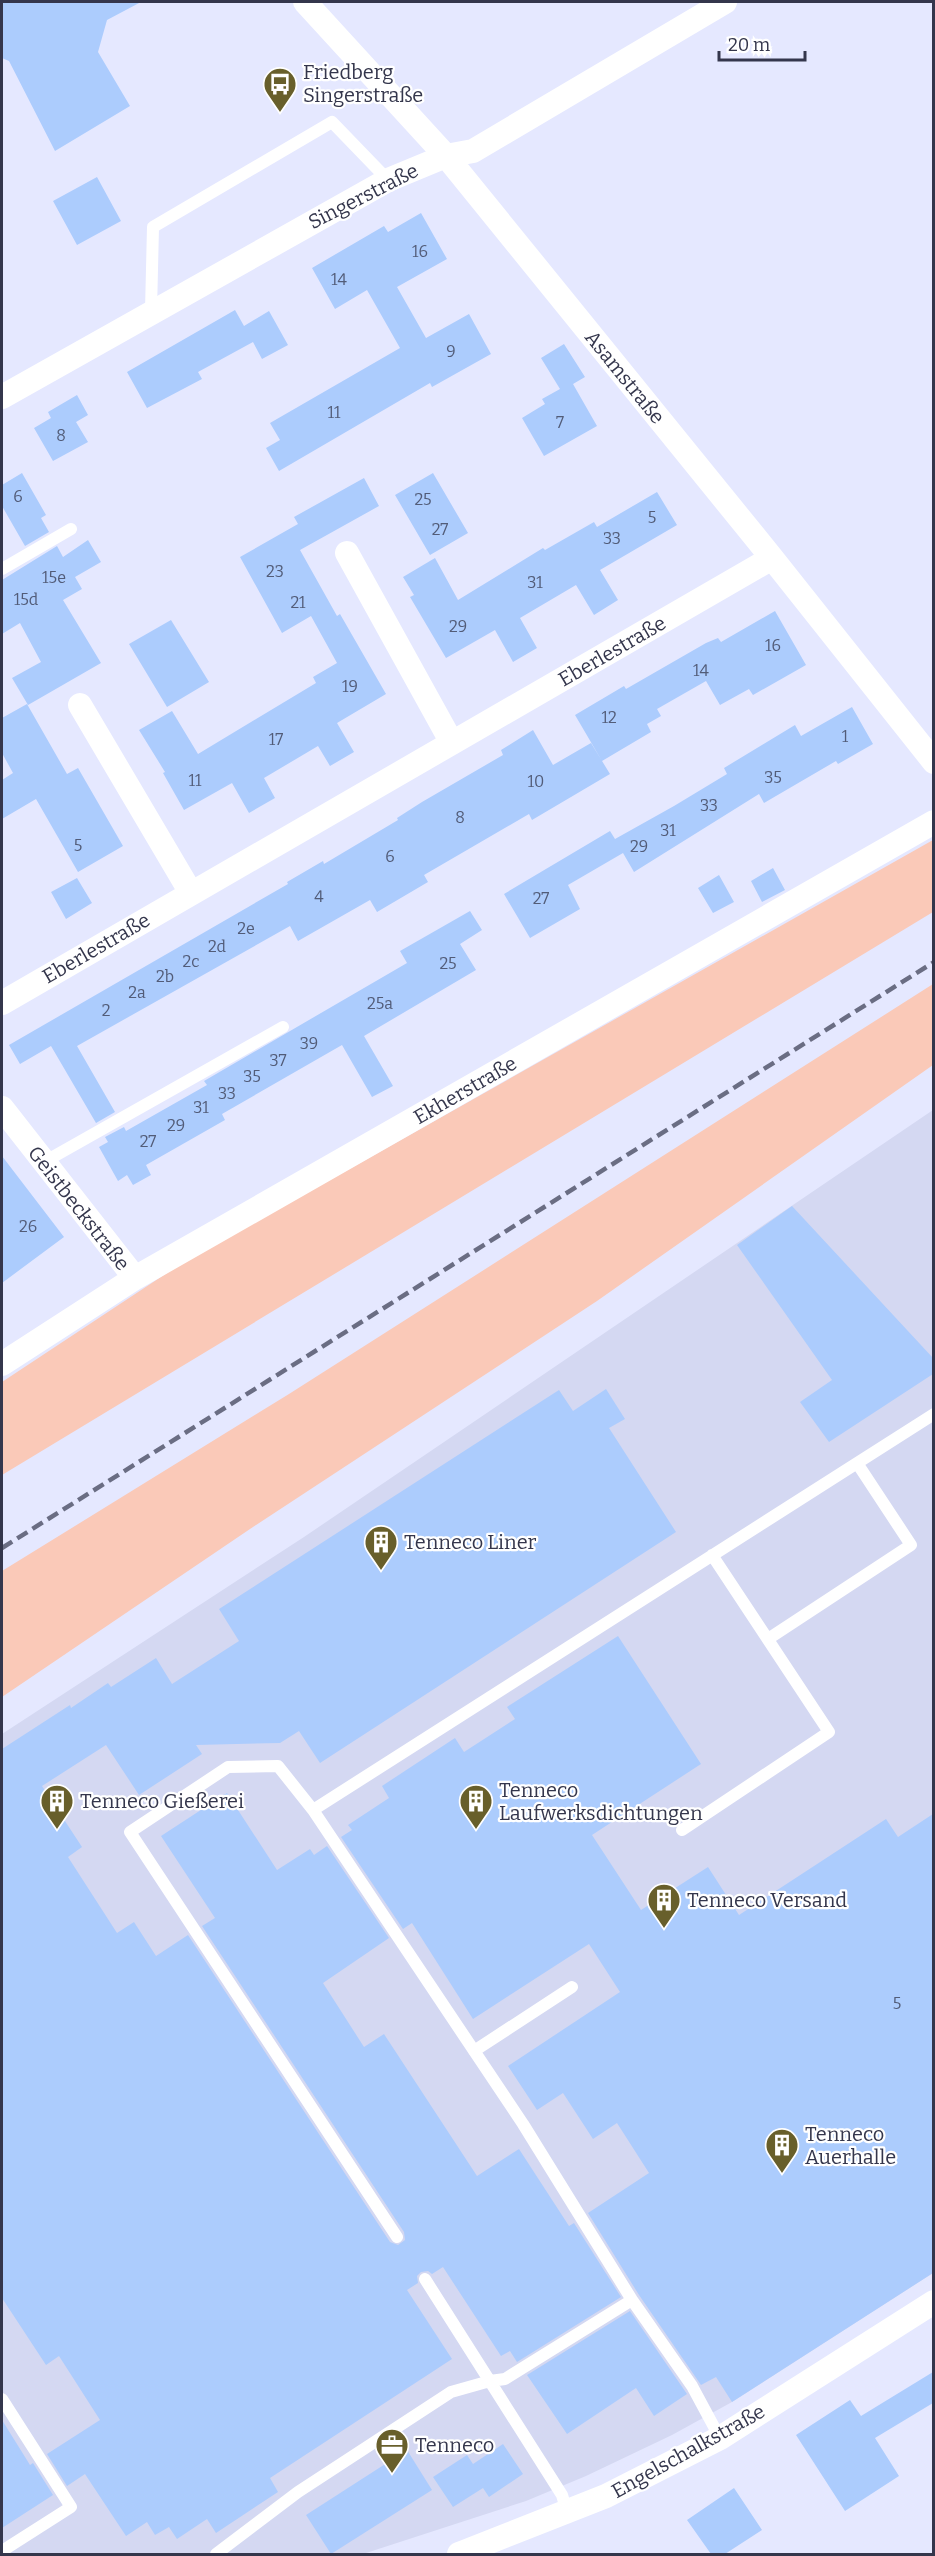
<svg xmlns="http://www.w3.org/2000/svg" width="935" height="2556" font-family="Bitter,serif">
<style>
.built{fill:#d4d8f2}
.green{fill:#fac9b8}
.building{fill:#acccfd}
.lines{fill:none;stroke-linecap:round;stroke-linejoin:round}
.lane{stroke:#fff;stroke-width:12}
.street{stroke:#fff;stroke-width:24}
.rail{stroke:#6a6d83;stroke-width:4.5;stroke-dasharray:12 6;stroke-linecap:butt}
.labels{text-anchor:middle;stroke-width:4.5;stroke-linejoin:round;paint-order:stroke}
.number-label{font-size:16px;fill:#525c78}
.poi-label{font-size:20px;fill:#34364c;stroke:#fff;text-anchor:start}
.street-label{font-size:20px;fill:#34364c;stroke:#fff}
</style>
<rect width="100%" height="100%" fill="#e5e8ff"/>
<path class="built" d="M 933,1110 L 933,2273 L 732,2402 L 672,2435 L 586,2476 L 526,2501 L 363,2554 L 2,2554 L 2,1734 L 304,1537 Z"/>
<path class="green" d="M 933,840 L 933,912 L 2,1475 L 2,1382 L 179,1265 Z
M 933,984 L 933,1065 L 597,1301 L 250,1529 L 2,1697 L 2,1571 L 289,1394 Z"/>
<path class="building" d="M 2,2 L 141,2 L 107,20 L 98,52 L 130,106 L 55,151 L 9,61 L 2,58 Z
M 97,177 L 121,221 L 77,245 L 53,201 Z
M 421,213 L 447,259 L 397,287 L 426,338 L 469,314 L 491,354 L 432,387 L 430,383 L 279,471 L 266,448 L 280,440 L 270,423 L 400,348 L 367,290 L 335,309 L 312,268 L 384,226 L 388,232 Z
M 235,310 L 244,326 L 269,311 L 288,345 L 262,359 L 253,342 L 198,372 L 202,379 L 147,408 L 127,372 Z
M 564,344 L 585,377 L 573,384 L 597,426 L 544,456 L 522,418 L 545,404 L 542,399 L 560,389 L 541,358 Z
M 77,395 L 88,415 L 76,422 L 88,442 L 53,461 L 34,428 L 51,418 L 48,412 Z
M 22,473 L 46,515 L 41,518 L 49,532 L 25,546 L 2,506 L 2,485 Z
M 433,473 L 468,533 L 430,555 L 395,495 Z
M 364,478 L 379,506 L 300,550 L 337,616 L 340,614 L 386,694 L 337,723 L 354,752 L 330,766 L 318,746 L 264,778 L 275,798 L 261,806 L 249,813 L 232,783 L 184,810 L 163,773 L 165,772 L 139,730 L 172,711 L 198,754 L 316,683 L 313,677 L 337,663 L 311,616 L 282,633 L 240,557 L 298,524 L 294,517 Z
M 657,492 L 677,525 L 600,570 L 618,600 L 594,615 L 576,585 L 520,618 L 537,648 L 513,662 L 495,630 L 446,658 L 410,597 L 414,595 L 403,577 L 435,558 L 458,600 L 543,548 L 545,550 L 594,522 L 597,527 Z
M 88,540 L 101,562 L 75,577 L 82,589 L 63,600 L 101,663 L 28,705 L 12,678 L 41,662 L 20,623 L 2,634 L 2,580 L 57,546 L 63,557 Z
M 775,611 L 806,665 L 753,695 L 749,689 L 720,705 L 706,681 L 657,709 L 661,716 L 647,724 L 651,732 L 602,761 L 575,715 L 624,686 L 626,689 L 706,643 L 718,638 L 721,642 Z
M 171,620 L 209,682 L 167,707 L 129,644 Z
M 27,704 L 67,774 L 78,768 L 123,846 L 78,872 L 36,799 L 2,819 L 2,780 L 13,773 L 2,753 L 2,718 Z
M 852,707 L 873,744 L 838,764 L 836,761 L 764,803 L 759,794 L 634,872 L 623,853 L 568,885 L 580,909 L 530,938 L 504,894 L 610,831 L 615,839 L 674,806 L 727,774 L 724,768 L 795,725 L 801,736 Z
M 533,730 L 553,765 L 591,743 L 610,774 L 532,820 L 529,814 L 424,875 L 428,882 L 377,912 L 370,900 L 298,941 L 290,926 L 77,1046 L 115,1112 L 96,1123 L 51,1046 L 20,1064 L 9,1045 L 288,884 L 287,882 L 323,861 L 324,864 L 398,820 L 397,818 L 422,802 L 503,755 L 501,750 Z
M 773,868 L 785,890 L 762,902 L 751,881 Z
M 719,875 L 734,902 L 713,913 L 698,888 Z
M 77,878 L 92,903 L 66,919 L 51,892 Z
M 470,911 L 482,930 L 460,944 L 476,970 L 364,1036 L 393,1086 L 372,1097 L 342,1045 L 222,1114 L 225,1120 L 146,1165 L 151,1175 L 133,1185 L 127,1175 L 118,1181 L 99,1147 L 108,1142 L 105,1137 L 124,1127 L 126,1131 L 207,1085 L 204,1081 L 407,963 L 400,951 Z
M 2,1156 L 64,1237 L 2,1283 Z
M 792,1206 L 933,1358 L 933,1374 L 829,1442 L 800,1402 L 832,1380 L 737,1245 Z
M 606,1389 L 625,1419 L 609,1428 L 676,1532 L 320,1763 L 299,1731 L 280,1743 L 196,1745 L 202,1754 L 139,1795 L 106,1745 L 42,1786 L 82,1847 L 68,1857 L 117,1933 L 134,1922 L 156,1956 L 188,1935 L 390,2242 L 398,2245 L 405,2240 L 404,2232 L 202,1926 L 215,1918 L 161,1836 L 227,1793 L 277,1870 L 310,1849 L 314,1855 L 327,1846 L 389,1938 L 323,1983 L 364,2047 L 384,2034 L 477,2176 L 519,2149 L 569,2226 L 574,2223 L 621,2297 L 517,2362 L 510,2351 L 501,2356 L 443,2267 L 432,2274 L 428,2271 L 421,2272 L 417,2276 L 418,2283 L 407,2290 L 452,2359 L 270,2478 L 278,2492 L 216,2533 L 207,2519 L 177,2539 L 169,2527 L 155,2535 L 147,2522 L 126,2536 L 85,2474 L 67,2486 L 47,2454 L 100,2420 L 59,2356 L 46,2365 L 2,2298 L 2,1749 L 70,1705 L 71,1708 L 108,1683 L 111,1687 L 156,1658 L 172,1684 L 239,1641 L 219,1609 L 559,1390 L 573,1411 Z
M 618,1636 L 701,1764 L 592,1835 L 641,1910 L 708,1867 L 739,1915 L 886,1819 L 898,1837 L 933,1814 L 933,2273 L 732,2402 L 716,2377 L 701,2385 L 639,2295 L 588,2213 L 649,2173 L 617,2123 L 593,2139 L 563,2093 L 537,2110 L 508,2066 L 620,1992 L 589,1944 L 473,2019 L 412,1923 L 403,1929 L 341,1837 L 352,1830 L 348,1825 L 389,1798 L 382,1786 L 455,1738 L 464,1752 L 515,1719 L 507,1707 Z
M 630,2311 L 687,2394 L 654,2416 L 636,2388 L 567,2434 L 527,2375 Z
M 933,2372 L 933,2403 L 875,2438 L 899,2476 L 845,2511 L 796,2435 L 850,2400 L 861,2416 Z
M 2,2420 L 30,2465 L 33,2463 L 53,2495 L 2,2528 Z
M 503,2444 L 523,2474 L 489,2497 L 483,2488 L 453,2507 L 433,2477 L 467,2455 L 473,2464 Z
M 407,2450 L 432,2490 L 331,2554 L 306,2515 Z
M 734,2488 L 762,2530 L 725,2554 L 711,2554 L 687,2520 Z"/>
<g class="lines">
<path class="lane" d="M 151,311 L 153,227 L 332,122 L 388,180
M 2,569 L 71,529
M 44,1162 L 283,1027
M 768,1639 L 911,1545 L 857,1463
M 313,1810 L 523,2124 L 632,2300 L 692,2386 L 720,2438
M 682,1830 L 829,1732 L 712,1555
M 474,2051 L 572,1987
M 397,2237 L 130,1832 L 228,1767 L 278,1766 L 313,1810 L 934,1414
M 425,2279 L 562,2495 L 567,2512
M 2,2399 L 71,2507 L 2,2551
M 216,2554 L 298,2492 L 451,2392 L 490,2381 L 505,2379 L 632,2300"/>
<path class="street" d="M 305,2 L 446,156 L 772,558 L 934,762
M 2,397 L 388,180 L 446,156 L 473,151 L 725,2
M 347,553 L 452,743
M 80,705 L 191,893
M 2,1003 L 772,558
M 2,1108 L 135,1278
M 2,1364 L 135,1278 L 934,822
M 459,2554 L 606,2496 L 720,2438 L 934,2302"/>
<path class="rail" d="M 2,1548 L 934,962"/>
</g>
<defs>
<symbol id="bus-pin" viewBox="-11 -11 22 30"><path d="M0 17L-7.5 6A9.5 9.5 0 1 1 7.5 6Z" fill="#685f2b" stroke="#fff"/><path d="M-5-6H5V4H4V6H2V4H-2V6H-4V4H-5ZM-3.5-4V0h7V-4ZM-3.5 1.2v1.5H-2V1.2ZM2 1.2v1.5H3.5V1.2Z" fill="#fff"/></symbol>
<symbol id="building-pin" viewBox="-11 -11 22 30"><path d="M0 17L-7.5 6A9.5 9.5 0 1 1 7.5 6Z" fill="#685f2b" stroke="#fff"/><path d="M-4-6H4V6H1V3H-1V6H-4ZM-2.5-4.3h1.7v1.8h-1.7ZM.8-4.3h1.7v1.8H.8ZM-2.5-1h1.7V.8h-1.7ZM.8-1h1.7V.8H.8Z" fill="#fff"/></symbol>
<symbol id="office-pin" viewBox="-11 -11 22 30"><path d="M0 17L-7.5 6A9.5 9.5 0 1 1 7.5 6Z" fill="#685f2b" stroke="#fff"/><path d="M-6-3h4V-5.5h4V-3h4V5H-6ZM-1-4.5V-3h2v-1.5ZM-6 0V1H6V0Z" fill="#fff"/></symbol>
</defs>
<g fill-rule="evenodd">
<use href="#bus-pin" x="261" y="65" width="38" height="52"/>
<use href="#building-pin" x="362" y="1523" width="38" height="52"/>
<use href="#building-pin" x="38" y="1782" width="38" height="52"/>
<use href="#building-pin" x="457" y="1782" width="38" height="52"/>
<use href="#building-pin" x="645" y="1881" width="38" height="52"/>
<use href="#building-pin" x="763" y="2126" width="38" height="52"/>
<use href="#office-pin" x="373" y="2426" width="38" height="52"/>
</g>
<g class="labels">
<g class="number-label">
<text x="420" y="257">16</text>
<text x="339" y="285">14</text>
<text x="451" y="357">9</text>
<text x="334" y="418">11</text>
<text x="560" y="428">7</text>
<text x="61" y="441">8</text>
<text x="18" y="502">6</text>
<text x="423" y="505">25</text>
<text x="652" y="523">5</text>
<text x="440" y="535">27</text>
<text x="612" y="544">33</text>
<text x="275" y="577">23</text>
<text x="54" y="583">15e</text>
<text x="535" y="588">31</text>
<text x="26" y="605">15d</text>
<text x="298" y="608">21</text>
<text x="458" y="632">29</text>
<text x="773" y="651">16</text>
<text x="701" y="676">14</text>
<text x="350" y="692">19</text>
<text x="609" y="723">12</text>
<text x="845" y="742">1</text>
<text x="276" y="745">17</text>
<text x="773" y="783">35</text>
<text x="195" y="786">11</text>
<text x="536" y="787">10</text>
<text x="709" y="811">33</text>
<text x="460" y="823">8</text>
<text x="668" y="836">31</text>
<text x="78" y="851">5</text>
<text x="639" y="852">29</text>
<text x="390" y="862">6</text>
<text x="319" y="902">4</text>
<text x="541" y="904">27</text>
<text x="246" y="934">2e</text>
<text x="217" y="952">2d</text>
<text x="191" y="967">2c</text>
<text x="448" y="969">25</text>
<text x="165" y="982">2b</text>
<text x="137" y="998">2a</text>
<text x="380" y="1009">25a</text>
<text x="106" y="1016">2</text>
<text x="309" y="1049">39</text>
<text x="278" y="1066">37</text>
<text x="252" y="1082">35</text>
<text x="227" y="1099">33</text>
<text x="201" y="1113">31</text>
<text x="176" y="1131">29</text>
<text x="148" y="1147">27</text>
<text x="28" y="1232">26</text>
<text x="897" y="2009">5</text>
</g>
<g class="poi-label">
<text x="303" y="79">Friedberg<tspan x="303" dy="23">Singerstraße</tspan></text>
<text x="404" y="1549">Tenneco Liner</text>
<text x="499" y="1797">Tenneco<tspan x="499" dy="23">Laufwerksdichtungen</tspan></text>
<text x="80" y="1808">Tenneco Gießerei</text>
<text x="687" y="1907">Tenneco Versand</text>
<text x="805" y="2141">Tenneco<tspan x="805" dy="23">Auerhalle</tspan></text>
<text x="415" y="2452">Tenneco</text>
</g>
<g class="street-label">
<text transform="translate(363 196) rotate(-27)" y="7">Singerstraße</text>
<text transform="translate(625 377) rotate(51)" y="7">Asamstraße</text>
<text transform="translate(612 651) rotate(-30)" y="7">Eberlestraße</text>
<text transform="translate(96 948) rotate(-30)" y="7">Eberlestraße</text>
<text transform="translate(465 1090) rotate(-30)" y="7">Ekherstraße</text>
<text transform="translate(79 1208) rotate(52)" y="7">Geistbeckstraße</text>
<text transform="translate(688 2451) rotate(-29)" y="7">Engelschalkstraße</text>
</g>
</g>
<rect width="935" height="2556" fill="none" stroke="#34364c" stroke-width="6"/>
<path d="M719 51v9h86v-9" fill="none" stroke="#34364c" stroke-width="3"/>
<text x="728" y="51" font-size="18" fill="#34364c" stroke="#ffffff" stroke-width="4.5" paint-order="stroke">20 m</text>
</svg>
